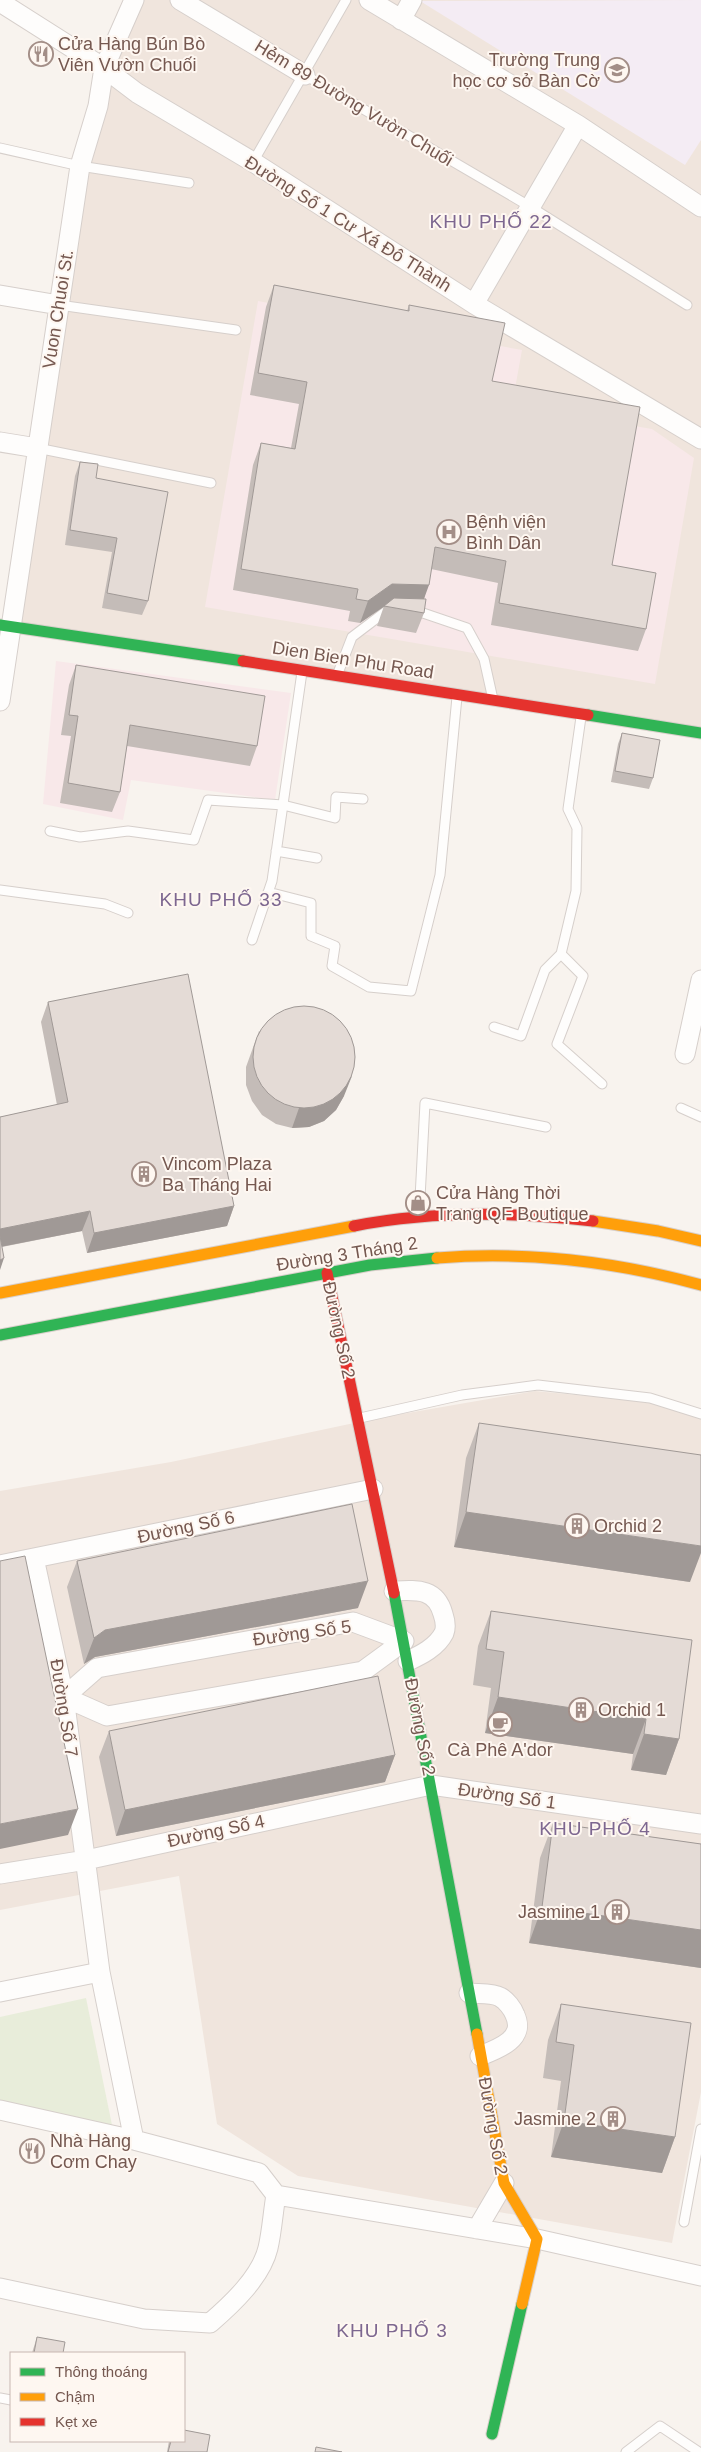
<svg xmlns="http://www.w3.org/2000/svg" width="701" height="2452" font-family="Arial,sans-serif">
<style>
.residential{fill:#f0e5dd}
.education{fill:#f4ecf4}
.medical{fill:#f8e8e9}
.green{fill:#e8edda}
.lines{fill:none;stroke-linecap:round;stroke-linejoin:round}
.lane-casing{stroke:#d6cfcb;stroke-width:11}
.street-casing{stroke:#d6cfcb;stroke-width:21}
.fast-casing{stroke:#d8cfca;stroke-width:13}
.slow-casing{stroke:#d8cfca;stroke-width:13}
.jam-casing{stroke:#d8cfca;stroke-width:13}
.lane{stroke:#fefdfc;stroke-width:9}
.street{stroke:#fefdfc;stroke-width:19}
.fast{stroke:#30b455;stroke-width:11}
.slow{stroke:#ff9f0a;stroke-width:11}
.jam{stroke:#e5322d;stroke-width:11}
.wall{fill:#c4bcb8}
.shaded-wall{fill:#a09996}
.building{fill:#e4dbd6;stroke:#a09996}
.labels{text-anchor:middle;stroke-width:4;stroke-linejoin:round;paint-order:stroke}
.poi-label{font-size:18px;fill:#755850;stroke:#fef7f1;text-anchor:start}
.street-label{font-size:18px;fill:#755850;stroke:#fef7f1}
.neighbourhood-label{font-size:19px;letter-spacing:1px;fill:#7d6790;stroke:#fef7f1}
</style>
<rect width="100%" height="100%" fill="#f8f3ee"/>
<path class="residential" d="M 135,0 L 701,0 L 701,734 L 10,626 L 104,69 Z
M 535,1391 L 650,1402 L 701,1419 L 701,2092 L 672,2243 L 298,2176 L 217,2124 L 179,1876 L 0,1910 L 0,1491 L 171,1462 L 373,1419 Z"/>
<path class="education" d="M 701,0 L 701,140 L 685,165 L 420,1 Z"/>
<path class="medical" d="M 258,301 L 522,350 L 512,405 L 652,429 L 694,458 L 655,684 L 205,607 Z
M 56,661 L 291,693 L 275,800 L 131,780 L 123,820 L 43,804 Z"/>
<path class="green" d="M 86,1998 L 112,2125 L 0,2103 L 0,2017 Z"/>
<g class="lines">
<defs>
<path id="lane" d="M 305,75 L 529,206 L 687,305
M 0,148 L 80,166 L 189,183
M 253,162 L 346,0
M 59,305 L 236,330
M 37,448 L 211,483
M 412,613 L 423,613 L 467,628 L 484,659 L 492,695
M 338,673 L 352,637 L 385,612 L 389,612
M 50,831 L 80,837 L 128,831 L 194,840 L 208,800 L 283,805 L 335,818 L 336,797 L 363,799
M 276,851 L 317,858
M 0,890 L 105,904 L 128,913
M 268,892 L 311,903 L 311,936 L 335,946 L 332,966 L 369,987 L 411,991 L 440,875 L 457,697
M 252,940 L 272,881 L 302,672
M 561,954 L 583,976 L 557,1044 L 602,1084
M 494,1027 L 521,1036 L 545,970 L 561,954 L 576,891 L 577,828 L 568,809 L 581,717
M 681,1108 L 701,1117
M 419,1217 L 425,1103 L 546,1127
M 360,1418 L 462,1395 L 538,1385 L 650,1398 L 701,1414
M 684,2222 L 701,2129
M 0,2398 L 11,2400
M 626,2452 L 660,2426 L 699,2452"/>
<path id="street" d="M 180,0 L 305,75
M 369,0 L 578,125 L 701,207
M 0,2 L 104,68 L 137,93 L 253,162 L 474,304 L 701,439
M 401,20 L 412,0
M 0,295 L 59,305
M 474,304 L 578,125
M 0,442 L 37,448
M 0,701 L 80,166 L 98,106 L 104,68 L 134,0
M 685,1054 L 701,980
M 34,1558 L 64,1697 L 100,1972 L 134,2140
M 0,1565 L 373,1489
M 394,1591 C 417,1590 436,1588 443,1614 C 445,1620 446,1628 444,1633 C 437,1647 421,1655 408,1661
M 353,1622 L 404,1641 L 363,1671 L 107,1716 L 64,1697 L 97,1668 Z
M 0,1874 L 86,1860 L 431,1785 L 701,1824
M 0,1992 L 100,1972
M 469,1993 C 478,1994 493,1993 500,1997 C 506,2000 513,2009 515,2015 C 526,2039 498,2049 480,2056
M 0,2110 L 134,2140 L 259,2173 L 276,2195
M 477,2229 L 504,2183
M 0,2288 L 144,2319 L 210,2323 C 232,2304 261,2277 268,2248 C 272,2231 273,2212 276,2195 L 537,2239 L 701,2276"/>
<path id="fast" d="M 0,625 L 243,661
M 588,715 L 701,733
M 0,1335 L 370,1265 L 437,1258
M 394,1593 L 477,2034
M 492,2434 L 522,2304"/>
<path id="slow" d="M 593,1221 L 658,1231 L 701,1241
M 437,1258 C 527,1251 614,1261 701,1285
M 0,1293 L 354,1226
M 477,2034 L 504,2183 L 537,2239 L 522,2304"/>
<path id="jam" d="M 243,661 L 588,715
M 354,1226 C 431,1211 515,1212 593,1221
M 327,1273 L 394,1593"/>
</defs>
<use href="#lane" class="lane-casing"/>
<use href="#street" class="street-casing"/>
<use href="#fast" class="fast-casing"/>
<use href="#slow" class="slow-casing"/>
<use href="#jam" class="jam-casing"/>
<use href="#lane" class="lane"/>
<use href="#street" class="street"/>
<use href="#fast" class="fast"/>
<use href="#slow" class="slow"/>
<use href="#jam" class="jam"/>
</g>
<path class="wall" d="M 274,285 L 407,311 L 409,305 L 492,381 L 612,565 L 646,629 L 638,651 L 491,625 L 498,583 L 431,569 L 424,599 L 424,613 L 416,633 L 377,626 L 384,606 L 360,623 L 348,621 L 350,611 L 233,590 L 253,465 L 261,443 L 291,448 L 299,404 L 250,395 L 266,307 Z
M 80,462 L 96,478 L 148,601 L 142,615 L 102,608 L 112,552 L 65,545 L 75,476 Z
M 76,665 L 257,746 L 250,766 L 127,746 L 120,792 L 112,812 L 60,803 L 71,736 L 61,735 L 69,685 Z
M 622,733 L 653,778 L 649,789 L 611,782 L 618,744 Z
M 48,1002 L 234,1206 L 227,1226 L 87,1253 L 82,1231 L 2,1247 L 0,1117 L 57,1105 L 41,1022 Z
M 259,1031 L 344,1096 L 336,1110 L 324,1121 L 309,1127 L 292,1128 L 276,1124 L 262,1115 L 252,1101 L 246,1085 L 246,1067 Z
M 479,1423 L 690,1582 L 454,1547 L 466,1458 Z
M 77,1561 L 358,1608 L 95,1657 L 84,1664 L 67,1587 Z
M 491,1611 L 679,1739 L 666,1775 L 631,1770 L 633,1754 L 485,1733 L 491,1688 L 473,1685 L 478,1646 Z
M 109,1731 L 395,1755 L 385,1782 L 116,1836 L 99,1757 Z
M 553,1823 L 701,1844 L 701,1968 L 529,1943 L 540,1858 Z
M 561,2004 L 675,2137 L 662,2173 L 551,2157 L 561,2081 L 543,2078 L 548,2040 Z
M 37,2337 L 63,2353 L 32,2353 Z
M 169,2441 L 184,2441 L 207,2452 L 167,2452 Z"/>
<path class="shaded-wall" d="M 392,584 L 429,585 L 421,607 L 385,606 L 360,623 L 368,601 Z
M 352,1076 L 344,1096 L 336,1110 L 324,1121 L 309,1127 L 292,1128 L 299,1108 Z
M 234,1206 L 227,1226 L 87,1253 L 94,1233 Z
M 90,1211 L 82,1231 L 0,1247 L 0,1229 Z
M 4,1258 L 0,1270 L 0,1260 Z
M 466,1512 L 701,1546 L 701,1553 L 690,1582 L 454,1547 Z
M 368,1581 L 358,1608 L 95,1657 L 84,1664 L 94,1638 L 105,1630 Z
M 498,1697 L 646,1719 L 633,1754 L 485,1733 Z
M 644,1734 L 679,1739 L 666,1775 L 631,1770 Z
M 395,1755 L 385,1782 L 116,1836 L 125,1810 Z
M 78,1809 L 68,1835 L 0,1849 L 0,1824 Z
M 542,1907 L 701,1930 L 701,1968 L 529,1943 Z
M 564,2121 L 675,2137 L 662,2173 L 551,2157 Z"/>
<path class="building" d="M 274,285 L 409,311 L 409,305 L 505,323 L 492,381 L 640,407 L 612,565 L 656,573 L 646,629 L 499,603 L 506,561 L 435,547 L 429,585 L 392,584 L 368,601 L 356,599 L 358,589 L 241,569 L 261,443 L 295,449 L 307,382 L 258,373 Z
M 80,462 L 98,464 L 96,478 L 168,492 L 148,601 L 107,593 L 117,538 L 70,530 Z
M 394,598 L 426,599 L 424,613 L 384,606 Z
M 76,665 L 265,696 L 257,746 L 130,725 L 120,792 L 68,783 L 78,716 L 69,715 Z
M 622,733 L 660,740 L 653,778 L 615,771 Z
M 188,974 L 234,1206 L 94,1233 L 90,1211 L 0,1229 L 0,1117 L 68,1102 L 48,1002 Z
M253 1057a51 51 0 1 1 102 0a51 51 0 1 1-102 0Z
M 0,1236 L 4,1258 L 0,1260 Z
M 479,1423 L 701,1455 L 701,1546 L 466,1512 Z
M 352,1504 L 368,1581 L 105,1630 L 94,1638 L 77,1561 Z
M 25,1556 L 78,1809 L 0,1824 L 0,1561 Z
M 491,1611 L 692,1640 L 679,1739 L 644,1734 L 646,1719 L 498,1697 L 504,1652 L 486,1649 Z
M 378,1676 L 395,1755 L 125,1810 L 109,1731 Z
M 553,1823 L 701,1844 L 701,1930 L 542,1907 Z
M 561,2004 L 691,2023 L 675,2137 L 564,2121 L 574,2045 L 556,2042 Z
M 37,2337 L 65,2342 L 63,2353 L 34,2353 Z
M 184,2430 L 210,2435 L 207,2452 L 168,2452 L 171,2441 L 184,2441 Z
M 316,2447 L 342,2452 L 315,2452 Z"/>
<defs>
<symbol id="restaurant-ring" viewBox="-11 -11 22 22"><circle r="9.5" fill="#fef7f1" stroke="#a38e87" stroke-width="1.5"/><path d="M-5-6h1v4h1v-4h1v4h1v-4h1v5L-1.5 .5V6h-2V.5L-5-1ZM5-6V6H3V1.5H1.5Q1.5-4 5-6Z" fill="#a38e87"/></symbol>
<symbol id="school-ring" viewBox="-11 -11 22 22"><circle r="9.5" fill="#fef7f1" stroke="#a38e87" stroke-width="1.5"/><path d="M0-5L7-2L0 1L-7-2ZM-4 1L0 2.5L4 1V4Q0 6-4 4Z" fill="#a38e87"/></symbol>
<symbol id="hospital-ring" viewBox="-11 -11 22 22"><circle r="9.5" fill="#fef7f1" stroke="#a38e87" stroke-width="1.5"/><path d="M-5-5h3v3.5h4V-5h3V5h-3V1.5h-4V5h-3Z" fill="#a38e87"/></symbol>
<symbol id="building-ring" viewBox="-11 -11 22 22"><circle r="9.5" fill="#fef7f1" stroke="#a38e87" stroke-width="1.5"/><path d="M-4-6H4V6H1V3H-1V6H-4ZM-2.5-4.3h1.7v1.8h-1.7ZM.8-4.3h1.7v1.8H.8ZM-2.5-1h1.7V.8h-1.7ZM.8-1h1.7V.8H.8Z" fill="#a38e87"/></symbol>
<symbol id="shop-ring" viewBox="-11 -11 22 22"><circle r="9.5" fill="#fef7f1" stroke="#a38e87" stroke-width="1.5"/><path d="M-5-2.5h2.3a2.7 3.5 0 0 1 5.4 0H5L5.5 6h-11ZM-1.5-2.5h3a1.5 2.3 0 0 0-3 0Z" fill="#a38e87"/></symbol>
<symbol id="cafe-ring" viewBox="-11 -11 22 22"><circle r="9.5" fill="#fef7f1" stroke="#a38e87" stroke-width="1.5"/><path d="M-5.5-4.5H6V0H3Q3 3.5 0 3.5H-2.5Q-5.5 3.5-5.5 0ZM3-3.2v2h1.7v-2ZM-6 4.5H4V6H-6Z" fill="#a38e87"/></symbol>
</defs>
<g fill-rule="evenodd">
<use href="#restaurant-ring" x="27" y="40" width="28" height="28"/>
<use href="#school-ring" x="603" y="56" width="28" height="28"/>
<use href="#hospital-ring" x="435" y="518" width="28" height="28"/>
<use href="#building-ring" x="130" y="1160" width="28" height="28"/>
<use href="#shop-ring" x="404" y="1189" width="28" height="28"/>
<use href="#building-ring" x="563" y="1512" width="28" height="28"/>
<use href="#building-ring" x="567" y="1696" width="28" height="28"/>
<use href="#cafe-ring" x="486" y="1710" width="28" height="28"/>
<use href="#building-ring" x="603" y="1898" width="28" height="28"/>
<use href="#building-ring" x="599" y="2105" width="28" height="28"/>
<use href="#restaurant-ring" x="18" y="2137" width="28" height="28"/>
</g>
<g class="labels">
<g class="poi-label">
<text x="58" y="50">Cửa Hàng Bún Bò<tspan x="58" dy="21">Viên Vườn Chuối</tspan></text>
<text x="600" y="66" text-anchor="end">Trường Trung<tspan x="600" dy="21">học cơ sở Bàn Cờ</tspan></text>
<text x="466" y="528">Bệnh viện<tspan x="466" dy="21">Bình Dân</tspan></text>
<text x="162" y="1170">Vincom Plaza<tspan x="162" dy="21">Ba Tháng Hai</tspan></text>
<text x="436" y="1199">Cửa Hàng Thời<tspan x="436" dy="21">Trang QF Boutique</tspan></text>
<text x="594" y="1532">Orchid 2</text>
<text x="598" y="1716">Orchid 1</text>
<text x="500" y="1756" text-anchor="middle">Cà Phê A'dor</text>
<text x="600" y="1918" text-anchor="end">Jasmine 1</text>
<text x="596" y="2125" text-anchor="end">Jasmine 2</text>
<text x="50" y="2147">Nhà Hàng<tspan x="50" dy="21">Cơm Chay</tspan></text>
</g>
<g class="street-label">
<text transform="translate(354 103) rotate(31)" y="6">Hẻm 89 Đường Vườn Chuối</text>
<text transform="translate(348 224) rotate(32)" y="6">Ðường Số 1 Cư Xá Đô Thành</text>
<text transform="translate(58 309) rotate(-81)" y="6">Vuon Chuoi St.</text>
<text transform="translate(353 660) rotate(9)" y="6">Dien Bien Phu Road</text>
<text transform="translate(347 1254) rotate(-9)" y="6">Đường 3 Tháng 2</text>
<text transform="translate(339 1330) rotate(78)" y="6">Đường Số 2</text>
<text transform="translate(186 1527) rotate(-12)" y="6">Đường Số 6</text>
<text transform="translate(302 1633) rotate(-8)" y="6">Đường Số 5</text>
<text transform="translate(64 1708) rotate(81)" y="6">Đường Số 7</text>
<text transform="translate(420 1727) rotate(79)" y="6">Đường Số 2</text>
<text transform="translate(507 1796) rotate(8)" y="6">Đường Số 1</text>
<text transform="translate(216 1831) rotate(-12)" y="6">Đường Số 4</text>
<text transform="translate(493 2126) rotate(80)" y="6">Đường Số 2</text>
</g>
<g class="neighbourhood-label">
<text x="491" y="228">KHU PHỐ 22</text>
<text x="221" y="906">KHU PHỐ 33</text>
<text x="595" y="1835">KHU PHỐ 4</text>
<text x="392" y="2337">KHU PHỐ 3</text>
</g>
</g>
<rect x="10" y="2352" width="175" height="90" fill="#fef7f1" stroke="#c7b7b1"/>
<rect x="20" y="2368" width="25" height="8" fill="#30b455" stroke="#c7b7b1"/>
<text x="55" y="2377" font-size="15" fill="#755850">Thông thoáng</text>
<rect x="20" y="2393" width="25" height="8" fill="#ff9f0a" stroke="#c7b7b1"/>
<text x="55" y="2402" font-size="15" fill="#755850">Chậm</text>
<rect x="20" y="2418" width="25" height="8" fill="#e5322d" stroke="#c7b7b1"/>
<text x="55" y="2427" font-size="15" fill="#755850">Kẹt xe</text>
</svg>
